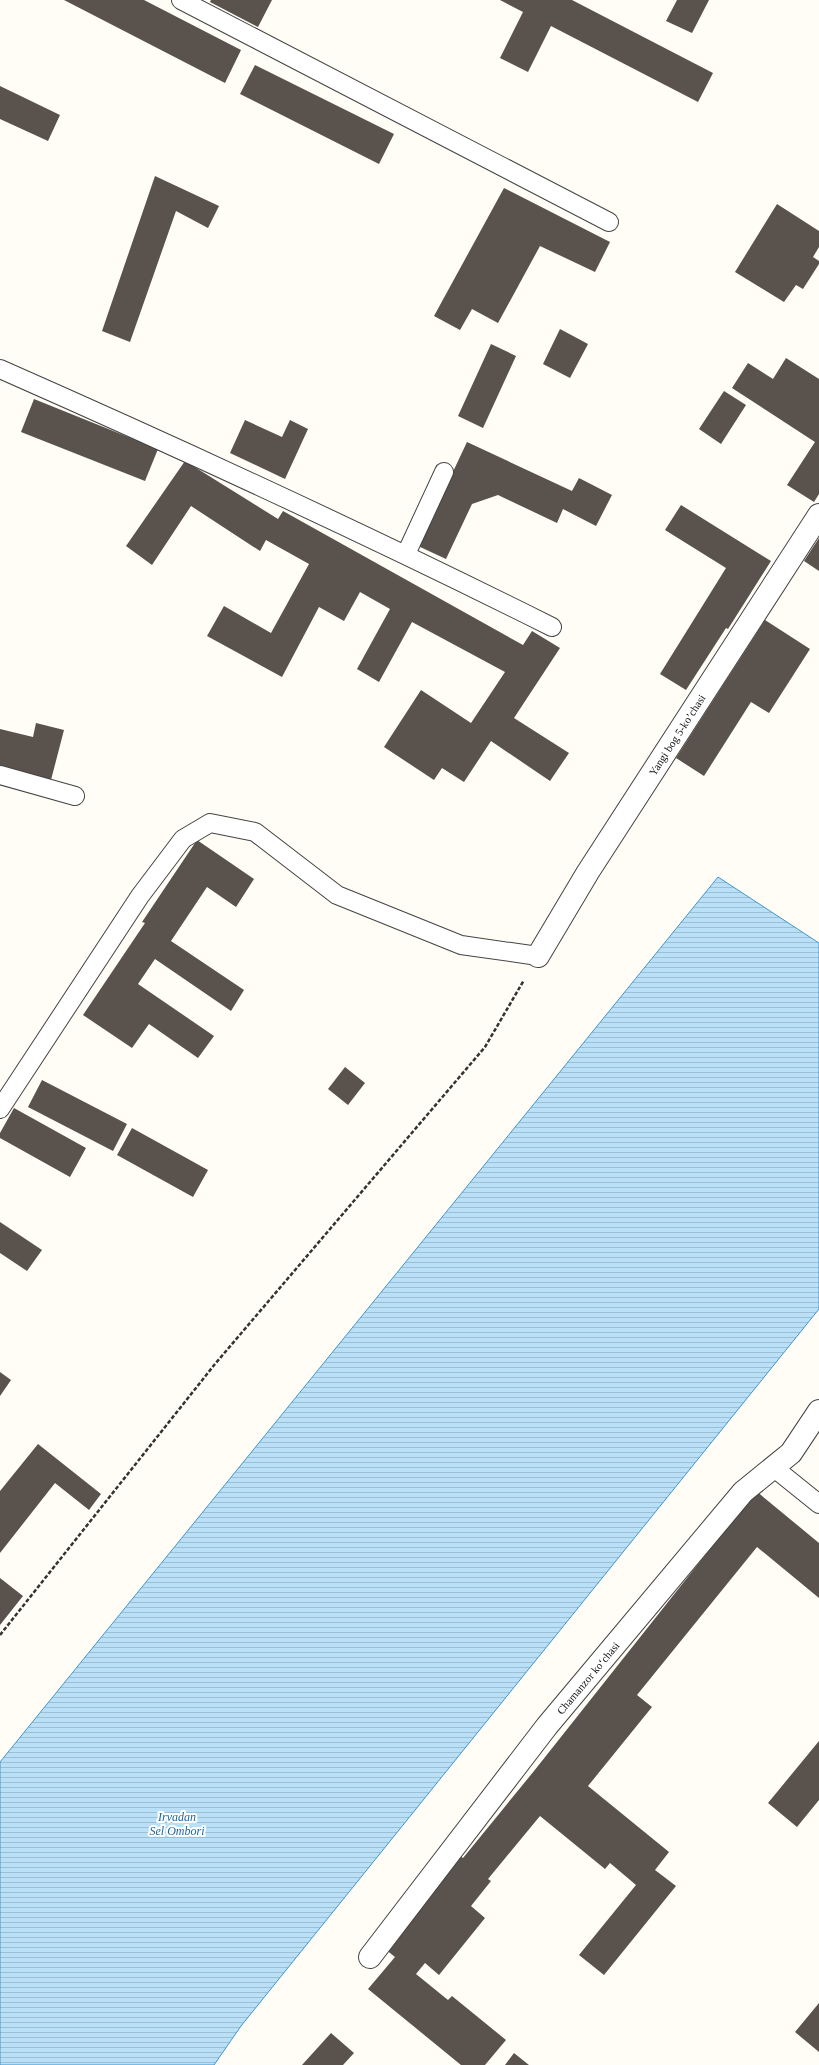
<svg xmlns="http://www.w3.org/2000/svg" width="819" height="2065" font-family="Georgia,serif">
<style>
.water{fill:url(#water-rules);stroke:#3f96cf}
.building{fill:#5a524d}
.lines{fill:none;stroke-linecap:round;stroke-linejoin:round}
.service-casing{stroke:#444;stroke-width:20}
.minor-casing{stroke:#444;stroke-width:24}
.path{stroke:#333;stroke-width:2.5;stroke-dasharray:4 2;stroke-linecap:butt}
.service{stroke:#fff;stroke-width:18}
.minor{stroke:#fff;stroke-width:22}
.labels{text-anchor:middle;stroke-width:4;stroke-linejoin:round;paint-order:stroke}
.street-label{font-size:11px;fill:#111;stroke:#fff}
.water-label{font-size:12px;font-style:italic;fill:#1768a6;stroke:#fff}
</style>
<defs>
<pattern id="water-rules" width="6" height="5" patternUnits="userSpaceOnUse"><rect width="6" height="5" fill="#b9e0f7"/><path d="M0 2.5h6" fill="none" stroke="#9ebfd3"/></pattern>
</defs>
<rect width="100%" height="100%" fill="#fffdf5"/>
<path class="water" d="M 718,877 L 819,943 L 819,1309 L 241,2026 L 214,2065 L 0,2065 L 0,1762 Z"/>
<path class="building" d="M 64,0 L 144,0 L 241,50 L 225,83 Z
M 211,0 L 272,0 L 258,27 L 210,2 Z
M 500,0 L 572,0 L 713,73 L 698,102 L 551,26 L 528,72 L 500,58 L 523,12 Z
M 677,0 L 709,0 L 692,33 L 666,21 Z
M 255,65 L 394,134 L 379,164 L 240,94 Z
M 0,86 L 60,115 L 48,141 L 0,119 Z
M 155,176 L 219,206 L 208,228 L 176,211 L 130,342 L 102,331 Z
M 504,188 L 610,242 L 595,272 L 540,246 L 498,323 L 472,309 L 460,330 L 434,316 Z
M 777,204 L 819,231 L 819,247 L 813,257 L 819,261 L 819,264 L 803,289 L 796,285 L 784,302 L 735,272 Z
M 560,329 L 588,344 L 570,378 L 543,364 Z
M 491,344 L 516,356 L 483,428 L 458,416 Z
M 786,358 L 819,379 L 819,494 L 814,502 L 787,485 L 815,442 L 732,388 L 748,363 L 773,379 Z
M 724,391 L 746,405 L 721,444 L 699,429 Z
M 34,399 L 158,449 L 145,481 L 21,432 Z
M 245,420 L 282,437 L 290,420 L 308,429 L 285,479 L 230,453 Z
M 467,442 L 572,491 L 579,478 L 612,495 L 596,526 L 563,509 L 557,523 L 498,495 L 472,504 L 446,559 L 418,546 Z
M 185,461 L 278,519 L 283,511 L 523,645 L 532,631 L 560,648 L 514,718 L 569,753 L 550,781 L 491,741 L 464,782 L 442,768 L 434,780 L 384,747 L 421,690 L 471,723 L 505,672 L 412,622 L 379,682 L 357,669 L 390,609 L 360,592 L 344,621 L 319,607 L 282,677 L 207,636 L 224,606 L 271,633 L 309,564 L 266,540 L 260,551 L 191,506 L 152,565 L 126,546 Z
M 681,505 L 771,561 L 728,629 L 726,628 L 686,690 L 660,674 L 726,568 L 665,530 Z
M 819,538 L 819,571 L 804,561 Z
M 765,620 L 810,649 L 769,713 L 751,702 L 704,776 L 676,758 Z
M 36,723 L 64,730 L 51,780 L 0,767 L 0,729 L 33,737 Z
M 197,840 L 254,879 L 236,907 L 207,887 L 171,941 L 244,990 L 231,1011 L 155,959 L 138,984 L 214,1036 L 198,1058 L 149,1024 L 132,1048 L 83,1015 L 145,923 L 142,922 Z
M 345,1067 L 365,1083 L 348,1105 L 328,1089 Z
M 42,1080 L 127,1124 L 113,1151 L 28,1107 Z
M 14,1108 L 86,1148 L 70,1177 L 0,1138 L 0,1133 Z
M 132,1128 L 208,1170 L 193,1197 L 117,1155 Z
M 0,1222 L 42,1250 L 27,1271 L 0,1253 Z
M 0,1372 L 11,1380 L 0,1396 Z
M 38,1444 L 101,1494 L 89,1510 L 55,1483 L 0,1553 L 0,1491 Z
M 756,1491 L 819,1543 L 819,1598 L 757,1547 L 637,1695 L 652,1707 L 588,1786 L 669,1852 L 655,1870 L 676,1886 L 604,1975 L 579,1955 L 636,1885 L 610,1863 L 605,1869 L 540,1816 L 488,1879 L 491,1881 L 471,1906 L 485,1918 L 439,1975 L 425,1963 L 416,1974 L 448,2000 L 452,1996 L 506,2040 L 485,2065 L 461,2065 L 368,1989 L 395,1957 L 385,1949 L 460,1856 L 463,1858 L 534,1771 Z
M 0,1578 L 23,1596 L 0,1625 Z
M 819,1741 L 819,1800 L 797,1827 L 768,1803 Z
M 819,2003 L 819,2052 L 795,2032 Z
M 331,2033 L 354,2053 L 343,2065 L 302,2065 Z
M 514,2053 L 529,2065 L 505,2065 Z"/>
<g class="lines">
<defs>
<path id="service" d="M 181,0 L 609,222
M 0,369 C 186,451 370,536 552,627
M 406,554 L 444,472
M 0,775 L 75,796
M 0,1109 L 140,896 L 183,839 L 210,823 L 255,832 L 337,895 L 461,945 L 538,956
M 773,1467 L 819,1504"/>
<path id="minor" d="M 538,956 L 588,872 L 819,515
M 370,1957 L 547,1726 L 743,1492 L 791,1453 L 819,1411"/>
</defs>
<use href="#service" class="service-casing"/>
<use href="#minor" class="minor-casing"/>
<path class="path" d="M 0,1635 L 215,1364 L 485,1047 L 524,980"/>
<use href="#service" class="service"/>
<use href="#minor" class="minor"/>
</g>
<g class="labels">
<g class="street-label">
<text transform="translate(677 735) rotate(-57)" y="4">Yangi bog 5-koʼchasi</text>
<text transform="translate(588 1678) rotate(-50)" y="4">Chamanzor koʻchasi</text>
</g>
<g class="water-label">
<text x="177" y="1821">Irvadan<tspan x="177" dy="14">Sel Ombori</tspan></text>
</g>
</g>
</svg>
